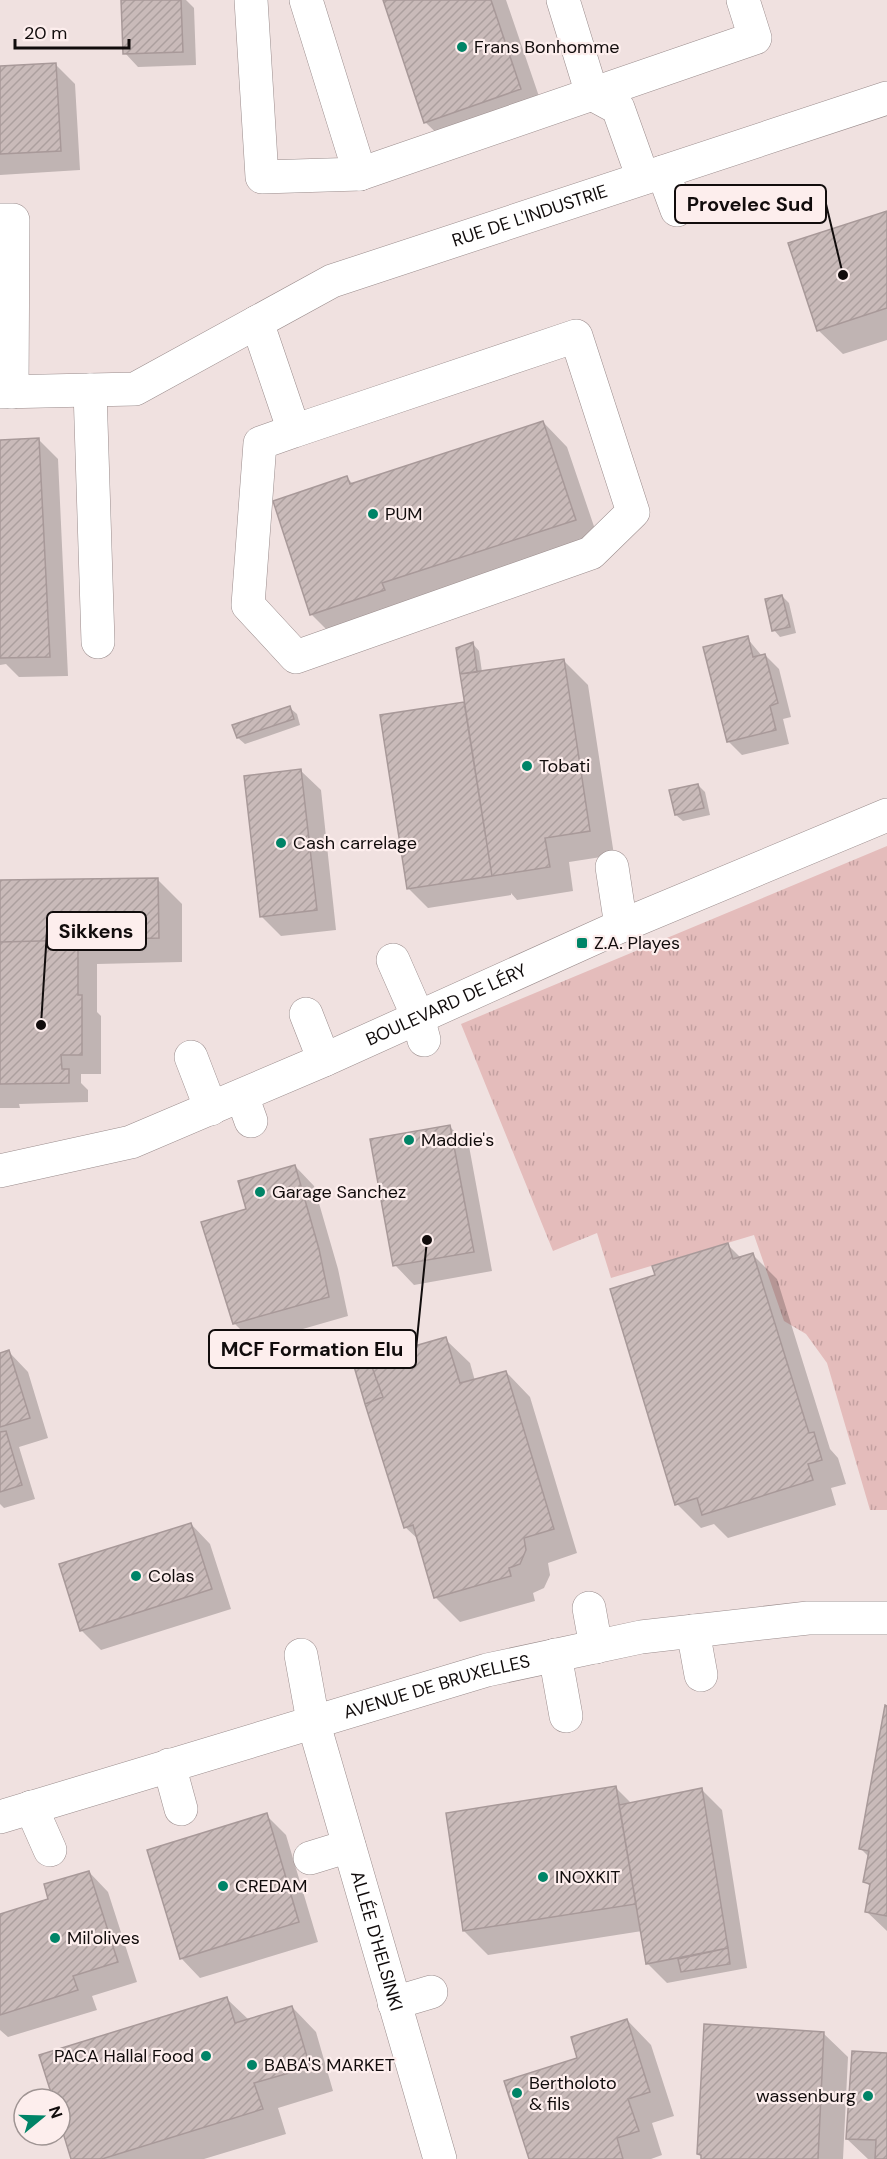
<svg xmlns="http://www.w3.org/2000/svg" width="887" height="2159" font-family="'DM Sans',sans-serif">
<style>
.grass{fill:url(#grass-tufts)}
.shadow{fill:#0003}
.building{fill:url(#building-hatch);stroke:#a89999;stroke-width:1.5}
.lines{fill:none;stroke-linecap:round;stroke-linejoin:round}
.minor-casing{stroke:#9a8c8c;stroke-width:34}
.minor{stroke:#fff;stroke-width:33}
.poi-dot{fill:#008467;stroke:#fdeeed;stroke-width:2}
.labels{text-anchor:middle;stroke-width:4.5;stroke-linejoin:round;paint-order:stroke}
.poi-label{font-size:18px;fill:#110c0c;stroke:#fdeeed;text-anchor:start}
.street-label{font-size:18px;fill:#110c0c;stroke:#fdeeed}
.leader{fill:none;stroke:#110c0c;stroke-width:2}
.callout-dot{fill:#110c0c;stroke:#fdeeed;stroke-width:2}
.callout{fill:#fdeeed;stroke:#110c0c;stroke-width:2}
.callout-label{font-size:20px;text-anchor:middle;font-weight:bold;fill:#110c0c}
</style>
<defs>
<pattern id="grass-tufts" width="24" height="20" patternUnits="userSpaceOnUse" patternTransform="scale(1.5)"><rect width="24" height="20" fill="#e4bcbb"/><path d="M3 7l-1-3M5 7V3M7 7l1-3M15 17l-1-3M17 17v-4M19 17l1-3" fill="none" stroke="#c3a0a0"/></pattern>
<pattern id="building-hatch" width="6" height="6" patternUnits="userSpaceOnUse" patternTransform="scale(1.5)"><rect width="6" height="6" fill="#c9bab9"/><path d="M-1 1l2-2M0 6l6-6M5 7l2-2" fill="none" stroke="#ac9f9e"/></pattern>
</defs>
<rect width="100%" height="100%" fill="#f0e1e0"/>
<path class="grass" d="M 887,846 L 887,1510 L 870,1510 L 827,1363 L 806,1334 L 784,1321 L 754,1235 L 611,1278 L 597,1233 L 553,1251 L 461,1024 Z"/>
<path class="shadow" d="M 122,0 L 186,0 L 194,8 L 196,65 L 138,67 L 125,53 Z
M 384,0 L 506,0 L 545,114 L 450,146 L 425,122 Z
M 55,64 L 75,84 L 80,170 L 0,175 L 0,68 Z
M 887,212 L 887,340 L 843,354 L 818,330 Z
M 543,422 L 567,447 L 600,544 L 336,639 L 311,614 L 347,478 L 353,484 Z
M 38,439 L 58,459 L 68,676 L 19,677 L 6,664 L 0,665 L 0,441 Z
M 782,596 L 789,603 L 796,633 L 780,637 L 774,630 Z
M 747,638 L 762,656 L 765,655 L 779,669 L 791,717 L 783,719 L 789,744 L 742,755 L 728,741 Z
M 473,644 L 479,651 L 482,672 L 563,660 L 588,685 L 614,855 L 569,862 L 573,891 L 517,900 L 511,893 L 511,895 L 428,908 L 408,888 L 464,703 L 467,706 Z
M 290,708 L 297,714 L 300,725 L 245,744 L 238,738 L 234,726 Z
M 301,771 L 321,790 L 336,930 L 281,936 L 261,916 Z
M 698,785 L 705,792 L 710,815 L 683,821 L 676,815 Z
M 158,880 L 182,904 L 182,962 L 97,964 L 97,1012 L 101,1016 L 101,1074 L 81,1074 L 81,1083 L 88,1090 L 88,1102 L 19,1104 L 20,1108 L 0,1108 L 0,881 Z
M 449,1126 L 469,1146 L 492,1271 L 414,1285 L 395,1265 Z
M 295,1166 L 314,1186 L 338,1269 L 348,1316 L 254,1343 L 234,1323 L 248,1210 Z
M 727,1244 L 741,1258 L 753,1255 L 777,1279 L 830,1449 L 838,1458 L 846,1484 L 831,1488 L 836,1505 L 728,1538 L 714,1524 L 701,1528 L 677,1504 L 657,1276 Z
M 445,1339 L 470,1363 L 475,1381 L 506,1372 L 530,1397 L 577,1553 L 548,1563 L 550,1575 L 544,1588 L 533,1593 L 535,1601 L 460,1622 L 436,1598 L 419,1540 L 405,1527 Z
M 9,1352 L 28,1372 L 48,1438 L 19,1447 L 35,1499 L 4,1508 L 0,1504 L 0,1355 Z
M 191,1524 L 210,1544 L 231,1609 L 101,1650 L 81,1630 Z
M 887,1707 L 887,1931 L 866,1911 L 871,1887 L 865,1882 L 869,1857 L 861,1849 Z
M 616,1788 L 632,1804 L 702,1790 L 722,1810 L 747,1968 L 667,1983 L 647,1963 L 642,1931 L 488,1955 L 464,1931 Z
M 266,1815 L 286,1835 L 318,1942 L 200,1978 L 181,1958 Z
M 89,1872 L 108,1892 L 137,1982 L 92,1996 L 97,2010 L 8,2037 L 0,2030 L 0,1915 L 50,1900 Z
M 227,1999 L 249,2020 L 292,2007 L 316,2032 L 333,2091 L 278,2108 L 286,2134 L 204,2159 L 72,2159 L 60,2118 L 60,2099 L 54,2099 Z
M 627,2020 L 651,2045 L 674,2116 L 652,2123 L 662,2155 L 651,2159 L 530,2159 Z
M 823,2033 L 848,2057 L 843,2159 L 703,2159 L 699,2154 Z
M 887,2055 L 887,2159 L 868,2159 L 847,2139 Z"/>
<path class="building" d="M 121,0 L 181,0 L 183,52 L 123,54 Z
M 383,0 L 491,0 L 521,89 L 424,123 Z
M 56,63 L 61,151 L 0,154 L 0,66 Z
M 887,211 L 887,308 L 817,331 L 788,243 Z
M 543,421 L 576,520 L 382,583 L 385,590 L 310,615 L 273,501 L 347,476 L 350,484 Z
M 39,438 L 50,657 L 0,658 L 0,440 Z
M 782,595 L 790,627 L 772,631 L 765,599 Z
M 748,636 L 753,657 L 765,654 L 778,703 L 770,706 L 776,730 L 727,742 L 703,647 Z
M 473,642 L 477,672 L 460,674 L 456,648 Z
M 564,659 L 590,831 L 545,838 L 550,867 L 492,876 L 460,674 Z
M 464,702 L 492,876 L 407,889 L 380,715 Z
M 290,706 L 294,719 L 237,738 L 232,725 Z
M 301,769 L 317,910 L 260,917 L 244,776 Z
M 698,784 L 704,808 L 675,815 L 669,790 Z
M 158,878 L 159,938 L 0,942 L 0,880 Z
M 78,940 L 78,995 L 82,995 L 82,1055 L 61,1055 L 62,1069 L 69,1069 L 69,1083 L 0,1084 L 0,942 Z
M 450,1125 L 474,1252 L 393,1266 L 370,1139 Z
M 295,1165 L 319,1249 L 329,1297 L 233,1324 L 201,1222 L 246,1209 L 238,1181 Z
M 728,1243 L 733,1259 L 753,1253 L 809,1433 L 814,1432 L 822,1460 L 808,1464 L 813,1480 L 702,1515 L 697,1498 L 675,1505 L 610,1289 L 655,1275 L 652,1266 Z
M 446,1337 L 460,1383 L 506,1371 L 554,1529 L 524,1538 L 526,1550 L 520,1564 L 509,1568 L 511,1576 L 434,1598 L 413,1525 L 404,1528 L 365,1404 L 383,1397 L 369,1359 Z
M 9,1350 L 30,1418 L 0,1427 L 0,1353 Z
M 369,1359 L 383,1397 L 365,1404 L 353,1363 Z
M 6,1431 L 22,1485 L 0,1492 L 0,1432 Z
M 191,1523 L 212,1589 L 80,1631 L 59,1564 Z
M 885,1705 L 887,1706 L 887,1916 L 865,1912 L 870,1884 L 863,1882 L 869,1851 L 859,1849 Z
M 616,1786 L 636,1904 L 463,1931 L 446,1813 Z
M 702,1788 L 728,1948 L 646,1964 L 619,1805 Z
M 267,1813 L 299,1922 L 180,1959 L 147,1850 Z
M 89,1871 L 118,1962 L 73,1976 L 78,1990 L 0,2015 L 0,1914 L 48,1899 L 44,1884 Z
M 728,1948 L 730,1964 L 681,1972 L 678,1959 Z
M 227,1997 L 235,2023 L 292,2006 L 310,2067 L 254,2083 L 263,2109 L 102,2159 L 71,2159 L 60,2123 L 60,2099 L 53,2099 L 39,2055 Z
M 627,2019 L 650,2092 L 628,2099 L 639,2131 L 617,2138 L 623,2159 L 529,2159 L 504,2081 L 577,2058 L 571,2037 Z
M 704,2024 L 824,2032 L 818,2159 L 701,2159 L 701,2155 L 697,2154 Z
M 852,2051 L 887,2053 L 887,2159 L 875,2159 L 876,2140 L 846,2139 Z"/>
<g class="lines">
<defs>
<g id="minor">
<path d="M 251,0 L 262,177 L 360,174 L 755,38 L 743,0"/>
<path d="M 306,0 L 360,174"/>
<path d="M 563,0 L 592,94 L 618,108 L 643,178"/>
<path d="M 663,172 L 677,210"/>
<path d="M 0,220 L 13,220 L 12,392"/>
<path d="M 257,322 L 294,431 L 576,336 L 633,512 L 591,553 L 296,657 L 248,605 L 260,443 L 294,431"/>
<path d="M 90,390 L 98,642"/>
<path id="s1" d="M 0,392 L 135,389 L 332,281 L 887,98"/>
<path d="M 612,867 L 621,926"/>
<path d="M 393,960 L 418,1017 L 424,1040"/>
<path d="M 306,1014 L 324,1060"/>
<path d="M 191,1057 L 211,1109"/>
<path d="M 242,1096 L 251,1121"/>
<path id="s2" d="M 0,1171 L 131,1142 L 324,1060 L 621,926 L 887,815"/>
<path d="M 589,1608 L 596,1647"/>
<path d="M 693,1631 L 701,1675"/>
<path id="s3" d="M 301,1655 L 313,1721 L 440,2159"/>
<path d="M 555,1655 L 566,1716"/>
<path d="M 169,1765 L 181,1809"/>
<path d="M 31,1807 L 50,1850"/>
<path id="s4" d="M 0,1817 L 487,1670 L 641,1637 L 808,1618 L 887,1618"/>
<path d="M 310,1858 L 349,1846"/>
<path d="M 394,2003 L 431,1992"/>
</g>
</defs>
<use href="#minor" class="minor-casing"/>
<use href="#minor" class="minor"/>
</g>
<g class="poi-dot">
<circle cx="462" cy="47" r="6"/>
<circle cx="373" cy="514" r="6"/>
<circle cx="527" cy="766" r="6"/>
<circle cx="281" cy="843" r="6"/>
<rect x="576" y="937" width="12" height="12" rx="3"/>
<circle cx="409" cy="1140" r="6"/>
<circle cx="260" cy="1192" r="6"/>
<circle cx="136" cy="1576" r="6"/>
<circle cx="543" cy="1877" r="6"/>
<circle cx="223" cy="1886" r="6"/>
<circle cx="55" cy="1938" r="6"/>
<circle cx="206" cy="2056" r="6"/>
<circle cx="252" cy="2065" r="6"/>
<circle cx="517" cy="2093" r="6"/>
<circle cx="868" cy="2096" r="6"/>
</g>
<g class="labels">
<g class="poi-label">
<text x="474" y="53">Frans Bonhomme</text>
<text x="385" y="520">PUM</text>
<text x="539" y="772">Tobati</text>
<text x="293" y="849">Cash carrelage</text>
<text x="594" y="949">Z.A. Playes</text>
<text x="421" y="1146">Maddie's</text>
<text x="272" y="1198">Garage Sanchez</text>
<text x="148" y="1582">Colas</text>
<text x="555" y="1883">INOXKIT</text>
<text x="235" y="1892">CREDAM</text>
<text x="67" y="1944">Mil'olives</text>
<text x="194" y="2062" text-anchor="end">PACA Hallal Food</text>
<text x="264" y="2071">BABA'S MARKET</text>
<text x="529" y="2089">Bertholoto<tspan x="529" dy="21">&amp; fils</tspan></text>
<text x="856" y="2102" text-anchor="end">wassenburg</text>
</g>
<g class="street-label">
<text dy="6" stroke="none"><textPath href="#s1" startOffset="568">RUE DE L'INDUSTRIE</textPath></text>
<text dy="6" stroke="none"><textPath href="#s2" startOffset="478">BOULEVARD DE LÉRY</textPath></text>
<text dy="6" stroke="none"><textPath href="#s4" startOffset="456">AVENUE DE BRUXELLES</textPath></text>
<text dy="6" stroke="none"><textPath href="#s3" startOffset="296">ALLÉE D'HELSINKI</textPath></text>
</g>
</g>
<path class="leader" d="M843 275L826 204M41 1025L47 931M427 1240L416 1349"/>
<g class="callout-dot">
<circle cx="843" cy="275" r="6"/>
<circle cx="41" cy="1025" r="6"/>
<circle cx="427" cy="1240" r="6"/>
</g>
<g class="callout">
<rect x="675" y="185" width="151" height="38" rx="6"/>
<rect x="47" y="912" width="99" height="38" rx="6"/>
<rect x="209" y="1330" width="207" height="38" rx="6"/>
</g>
<g class="callout-label">
<text x="750" y="211">Provelec Sud</text>
<text x="96" y="938">Sikkens</text>
<text x="312" y="1356">MCF Formation Elu</text>
</g>
<g transform="translate(42 2117) rotate(71)"><circle r="28" fill="#fdeeed" stroke="#9f9493" stroke-width="1.5"/>
<path d="M0-4.5L10 22L0 15L-10 22Z" fill="#008467"/>
<text y="-9" font-size="16" font-weight="bold" text-anchor="middle" fill="#110c0c">N</text>
</g>
<path d="M15 39v9h114v-9" fill="none" stroke="#110c0c" stroke-width="3"/>
<text x="24" y="39" font-size="18" fill="#110c0c" stroke="#fdeeed" stroke-width="4.5" paint-order="stroke">20 m</text>
</svg>
